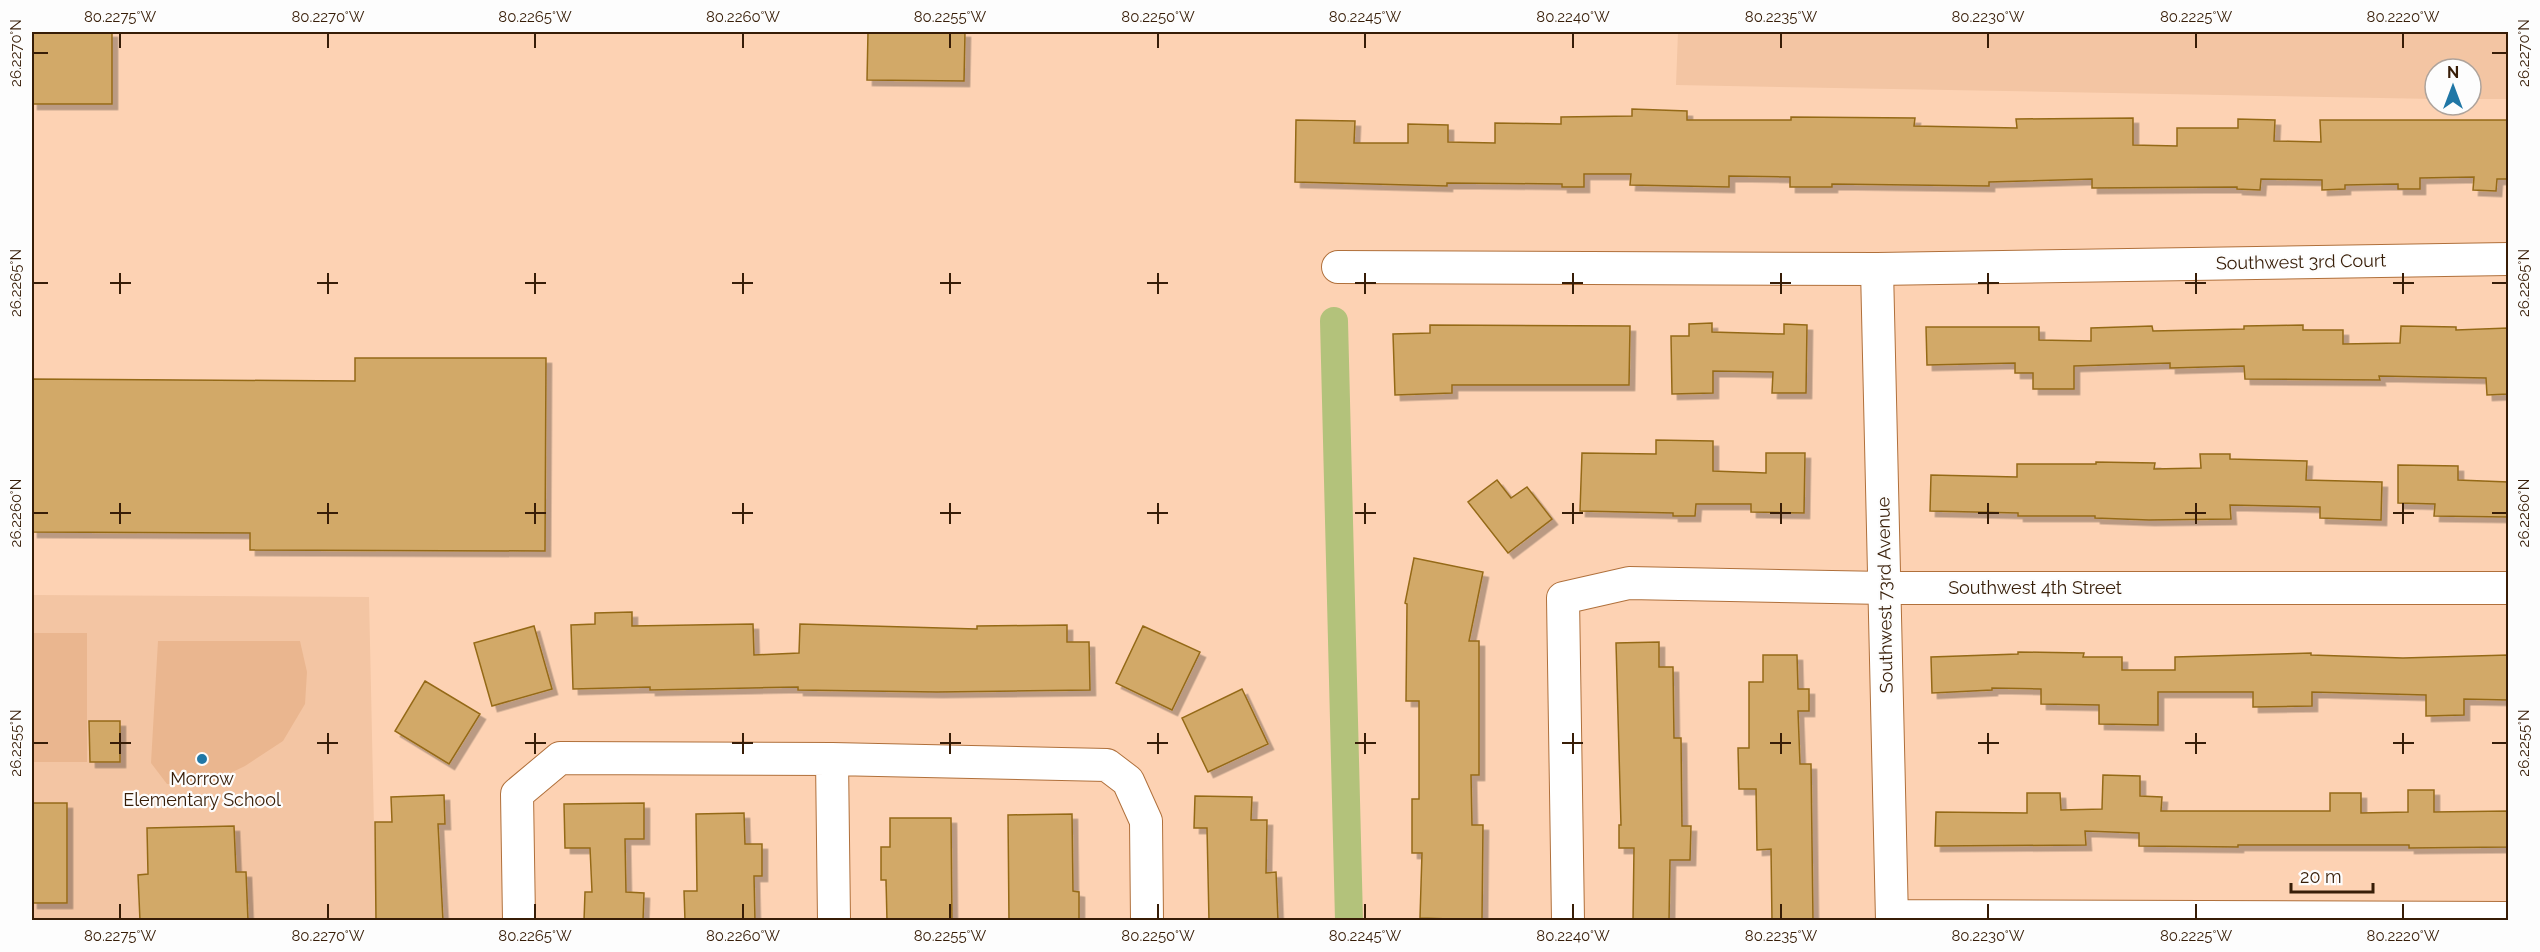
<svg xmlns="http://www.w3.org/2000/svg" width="2540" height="952" font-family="Raleway,sans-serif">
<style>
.built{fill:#f3c5a3}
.green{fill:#eab68f}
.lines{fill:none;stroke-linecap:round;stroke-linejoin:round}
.canal{stroke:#b3c27b;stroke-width:28}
.building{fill:#d2a968;stroke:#956a19;stroke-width:1.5;filter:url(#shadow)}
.minor-casing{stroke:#b0703b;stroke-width:34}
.minor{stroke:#fff;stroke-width:32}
.ticks{fill:none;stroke:#371d07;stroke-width:2}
.poi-dot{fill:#2077a6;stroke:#fdfdfd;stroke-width:2}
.labels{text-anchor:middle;stroke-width:4.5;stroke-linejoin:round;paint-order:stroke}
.street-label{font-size:18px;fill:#371d07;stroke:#fdfdfd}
.poi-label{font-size:18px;fill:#371d07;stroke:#fdfdfd}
.neatline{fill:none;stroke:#371d07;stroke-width:2}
.ticks-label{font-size:15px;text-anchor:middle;fill:#371d07}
</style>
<defs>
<filter id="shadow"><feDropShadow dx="5.5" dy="5.5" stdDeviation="0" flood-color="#0004"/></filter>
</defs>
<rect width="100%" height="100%" fill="#fdd2b3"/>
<path class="built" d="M 1678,32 L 2508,32 L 2508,99 L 2471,99 L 2471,69 L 2435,69 L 2435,99 L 1676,85 Z
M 32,595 L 369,597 L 376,920 L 32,920 Z"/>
<path class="green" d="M 32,633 L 87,633 L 87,762 L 32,762 Z
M 158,641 L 300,641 L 307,672 L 305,704 L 283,741 L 245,766 L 210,783 L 167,784 L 151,763 Z"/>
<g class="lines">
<path class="canal" d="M 1334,321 L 1349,920"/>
</g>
<path class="building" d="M 32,32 L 112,32 L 112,104 L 32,104 Z
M 868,32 L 965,32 L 964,81 L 867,80 Z
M 1632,109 L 1687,111 L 1687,120 L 1791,120 L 1791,117 L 1915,118 L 1914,126 L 2017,128 L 2016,119 L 2133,118 L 2133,145 L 2177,146 L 2177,128 L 2238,128 L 2238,119 L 2275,120 L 2274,141 L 2321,142 L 2320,120 L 2508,120 L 2508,179 L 2497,179 L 2496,191 L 2473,190 L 2474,177 L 2420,178 L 2420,189 L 2398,189 L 2398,184 L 2345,185 L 2345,189 L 2322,190 L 2322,180 L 2261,179 L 2260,190 L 2237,189 L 2237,187 L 2092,188 L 2092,179 L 1989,182 L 1989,186 L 1832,184 L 1832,187 L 1790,187 L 1790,177 L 1729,176 L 1729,187 L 1630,185 L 1631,174 L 1584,174 L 1584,187 L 1562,187 L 1562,184 L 1447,183 L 1447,186 L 1295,182 L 1296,120 L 1355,121 L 1354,143 L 1408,143 L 1408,124 L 1448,125 L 1448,142 L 1495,143 L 1495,123 L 1561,124 L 1561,117 L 1632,116 Z
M 1712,323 L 1712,332 L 1784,334 L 1784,324 L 1807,325 L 1806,393 L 1772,393 L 1773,372 L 1713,371 L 1713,393 L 1672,394 L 1671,336 L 1689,336 L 1689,324 Z
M 1430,325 L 1630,326 L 1629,385 L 1452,385 L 1452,393 L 1395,395 L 1393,334 L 1430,333 Z
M 2303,325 L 2303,330 L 2343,330 L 2343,344 L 2400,343 L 2401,326 L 2456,327 L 2456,330 L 2508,328 L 2508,394 L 2487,395 L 2486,378 L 2379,376 L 2380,380 L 2245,379 L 2244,366 L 2170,368 L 2170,363 L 2074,366 L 2074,389 L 2033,389 L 2033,373 L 2015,373 L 2015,363 L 1927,365 L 1926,327 L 2039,327 L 2039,340 L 2091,341 L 2091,328 L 2152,326 L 2153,331 L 2244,329 L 2244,326 Z
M 355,358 L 546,358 L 545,551 L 250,550 L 250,533 L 32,532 L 32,379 L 355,381 Z
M 1656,440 L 1713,441 L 1713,471 L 1766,473 L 1766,453 L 1805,453 L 1804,513 L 1751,512 L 1751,504 L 1696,504 L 1695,516 L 1673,516 L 1673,513 L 1580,511 L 1582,453 L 1656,454 Z
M 2200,454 L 2230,454 L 2230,459 L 2307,461 L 2306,480 L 2382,482 L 2381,520 L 2320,518 L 2320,507 L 2230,505 L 2231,519 L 2149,520 L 2095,518 L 2095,516 L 2018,516 L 2018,513 L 1930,511 L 1931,475 L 2017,477 L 2017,464 L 2096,464 L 2096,462 L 2155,463 L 2154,469 L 2201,468 Z
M 2398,465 L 2458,466 L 2458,480 L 2508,482 L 2508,517 L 2434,516 L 2435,504 L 2398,503 Z
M 1497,480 L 1511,498 L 1527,487 L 1552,519 L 1508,553 L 1468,502 Z
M 1414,558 L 1483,572 L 1469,641 L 1479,641 L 1479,775 L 1471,775 L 1472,825 L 1483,825 L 1482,920 L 1420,918 L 1422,853 L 1412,853 L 1412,799 L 1419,799 L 1419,701 L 1406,701 L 1407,604 L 1405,603 Z
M 632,612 L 632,626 L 753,624 L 754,655 L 799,653 L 800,624 L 977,629 L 977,626 L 1067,625 L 1067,642 L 1089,642 L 1090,690 L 937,692 L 798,690 L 798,687 L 650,690 L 650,687 L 573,689 L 571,625 L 595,624 L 595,613 Z
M 534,626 L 552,689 L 492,706 L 474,643 Z
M 1143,626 L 1200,652 L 1172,710 L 1116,683 Z
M 1659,642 L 1659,667 L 1673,667 L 1674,738 L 1681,738 L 1682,826 L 1691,826 L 1690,860 L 1670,860 L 1669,921 L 1633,921 L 1634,848 L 1619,848 L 1619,825 L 1621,825 L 1616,643 Z
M 2018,652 L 2084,653 L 2083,657 L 2122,657 L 2122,670 L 2175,670 L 2175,657 L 2311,653 L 2311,655 L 2403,658 L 2508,655 L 2508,700 L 2464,699 L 2464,715 L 2426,716 L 2426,695 L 2312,692 L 2312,706 L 2253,707 L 2253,692 L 2158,692 L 2158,725 L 2099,724 L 2099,705 L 2041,704 L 2041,689 L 1992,688 L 1992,690 L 1932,693 L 1931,657 L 2018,654 Z
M 1763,655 L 1797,655 L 1798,689 L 1809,689 L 1809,711 L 1798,711 L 1800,764 L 1811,764 L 1813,921 L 1772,921 L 1771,849 L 1757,850 L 1756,789 L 1739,789 L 1738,748 L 1749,748 L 1749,682 L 1763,682 Z
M 425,681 L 480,714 L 449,764 L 395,731 Z
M 1242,689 L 1268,744 L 1208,772 L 1182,718 Z
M 89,721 L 120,721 L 120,762 L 90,762 Z
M 2103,775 L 2140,776 L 2140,796 L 2162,797 L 2161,811 L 2330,811 L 2330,793 L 2361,793 L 2361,813 L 2408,812 L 2408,790 L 2434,790 L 2434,812 L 2508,811 L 2508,847 L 2409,848 L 2409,845 L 2238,845 L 2238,847 L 2139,846 L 2139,833 L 2085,831 L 2086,845 L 1935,846 L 1936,812 L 2027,813 L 2027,793 L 2060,793 L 2061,810 L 2102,809 Z
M 444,795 L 445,824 L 438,824 L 443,921 L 376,921 L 375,822 L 392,822 L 391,797 Z
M 1195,796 L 1252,797 L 1251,820 L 1267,820 L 1266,873 L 1276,872 L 1278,921 L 1209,921 L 1207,828 L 1194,828 Z
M 32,803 L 67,803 L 67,903 L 32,903 Z
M 644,803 L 644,839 L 625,839 L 626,892 L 644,893 L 643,921 L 584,921 L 585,892 L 592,892 L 590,848 L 565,848 L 564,804 Z
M 744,813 L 745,844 L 762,844 L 762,876 L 754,876 L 755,921 L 685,921 L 684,891 L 697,891 L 696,814 Z
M 1072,814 L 1073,891 L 1079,892 L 1079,921 L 1009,921 L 1008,815 Z
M 890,818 L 951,818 L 952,921 L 887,921 L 886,880 L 881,880 L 881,847 L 890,847 Z
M 234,826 L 236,872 L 246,872 L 248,921 L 140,921 L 138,875 L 148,874 L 147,828 Z"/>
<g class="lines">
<defs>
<path id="minor" d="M 1338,267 L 1877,269 L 2508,259
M 1877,269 L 1892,920
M 832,759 L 834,920
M 1892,916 L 2508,918
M 519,920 L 517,794 L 560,758 L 832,759 L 1107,765 L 1128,781 L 1146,821 L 1147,920
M 1568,920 L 1563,598 L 1629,583 L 1885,588 L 2508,588"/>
</defs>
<use href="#minor" class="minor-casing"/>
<use href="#minor" class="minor"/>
</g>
<path class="ticks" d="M 120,33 L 120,48M 328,33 L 328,48M 535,33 L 535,48M 743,33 L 743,48M 950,33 L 950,48M 1158,33 L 1158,48M 1365,33 L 1365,48M 1573,33 L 1573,48M 1781,33 L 1781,48M 1988,33 L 1988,48M 2196,33 L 2196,48M 2403,33 L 2403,48M 33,53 L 48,53M 2492,53 L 2507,53M 120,273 L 120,294M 328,273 L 328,294M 535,273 L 535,294M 743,273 L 743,294M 950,273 L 950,294M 1158,273 L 1158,294M 1365,273 L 1365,294M 1573,273 L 1573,294M 1781,273 L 1781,294M 1988,273 L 1988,294M 2196,273 L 2196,294M 2403,273 L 2403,294M 33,283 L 48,283M 110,283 L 131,283M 317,283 L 338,283M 525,283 L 546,283M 732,283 L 753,283M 940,283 L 961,283M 1147,283 L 1168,283M 1355,283 L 1376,283M 1562,283 L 1583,283M 1770,283 L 1791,283M 1978,283 L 1999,283M 2185,283 L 2206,283M 2393,283 L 2414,283M 2492,283 L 2507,283M 120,503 L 120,524M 328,503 L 328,524M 535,503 L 535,524M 743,503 L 743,524M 950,503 L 950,524M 1158,503 L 1158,524M 1365,503 L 1365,524M 1573,503 L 1573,524M 1781,503 L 1781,524M 1988,503 L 1988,524M 2196,503 L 2196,524M 2403,503 L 2403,524M 33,513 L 48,513M 110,513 L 131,513M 317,513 L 338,513M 525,513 L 546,513M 732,513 L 753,513M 940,513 L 961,513M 1147,513 L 1168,513M 1355,513 L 1376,513M 1562,513 L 1583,513M 1770,513 L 1791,513M 1978,513 L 1999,513M 2185,513 L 2206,513M 2393,513 L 2414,513M 2492,513 L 2507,513M 120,733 L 120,754M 328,733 L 328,754M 535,733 L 535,754M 743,733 L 743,754M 950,733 L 950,754M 1158,733 L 1158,754M 1365,733 L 1365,754M 1573,733 L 1573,754M 1781,733 L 1781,754M 1988,733 L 1988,754M 2196,733 L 2196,754M 2403,733 L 2403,754M 33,743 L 48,743M 110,743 L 131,743M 317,743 L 338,743M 525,743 L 546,743M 732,743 L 753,743M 940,743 L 961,743M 1147,743 L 1168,743M 1355,743 L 1376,743M 1562,743 L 1583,743M 1770,743 L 1791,743M 1978,743 L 1999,743M 2185,743 L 2206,743M 2393,743 L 2414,743M 2492,743 L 2507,743M 120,904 L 120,919M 328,904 L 328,919M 535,904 L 535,919M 743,904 L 743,919M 950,904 L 950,919M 1158,904 L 1158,919M 1365,904 L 1365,919M 1573,904 L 1573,919M 1781,904 L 1781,919M 1988,904 L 1988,919M 2196,904 L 2196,919M 2403,904 L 2403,919"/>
<circle class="poi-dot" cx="202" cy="759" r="6"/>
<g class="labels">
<g class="street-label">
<text transform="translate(2301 262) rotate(-1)" y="6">Southwest 3rd Court</text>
<text x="2035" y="594">Southwest 4th Street</text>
<text transform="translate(1885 595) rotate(-91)" y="6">Southwest 73rd Avenue</text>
</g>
<g class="poi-label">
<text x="202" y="785">Morrow<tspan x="202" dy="21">Elementary School</tspan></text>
</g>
</g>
<rect width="2540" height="952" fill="none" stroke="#fdfdfd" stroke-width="66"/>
<g transform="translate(2453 87)"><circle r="28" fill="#fdfdfd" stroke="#aea39b" stroke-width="1.5"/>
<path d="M0-4.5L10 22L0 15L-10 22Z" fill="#2077a6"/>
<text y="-9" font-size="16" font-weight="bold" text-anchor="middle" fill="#371d07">N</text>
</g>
<path d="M2291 883v9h82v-9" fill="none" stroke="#371d07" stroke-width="3"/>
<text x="2300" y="883" font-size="18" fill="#371d07" stroke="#fdfdfd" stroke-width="4.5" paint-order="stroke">20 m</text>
<rect x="33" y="33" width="2474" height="886" class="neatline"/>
<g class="ticks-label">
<text x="120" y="22">80.2275°W</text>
<text x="328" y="22">80.2270°W</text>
<text x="535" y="22">80.2265°W</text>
<text x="743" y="22">80.2260°W</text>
<text x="950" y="22">80.2255°W</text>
<text x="1158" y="22">80.2250°W</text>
<text x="1365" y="22">80.2245°W</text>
<text x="1573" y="22">80.2240°W</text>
<text x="1781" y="22">80.2235°W</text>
<text x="1988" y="22">80.2230°W</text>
<text x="2196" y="22">80.2225°W</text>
<text x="2403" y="22">80.2220°W</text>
<text transform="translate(16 53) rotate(-90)" y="5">26.2270°N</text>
<text transform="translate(2524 53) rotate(-90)" y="5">26.2270°N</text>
<text transform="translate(16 283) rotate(-90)" y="5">26.2265°N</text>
<text transform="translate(2524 283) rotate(-90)" y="5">26.2265°N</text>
<text transform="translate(16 513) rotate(-90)" y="5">26.2260°N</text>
<text transform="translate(2524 513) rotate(-90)" y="5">26.2260°N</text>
<text transform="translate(16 743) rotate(-90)" y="5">26.2255°N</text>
<text transform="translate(2524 743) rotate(-90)" y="5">26.2255°N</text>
<text x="120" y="941">80.2275°W</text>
<text x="328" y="941">80.2270°W</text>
<text x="535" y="941">80.2265°W</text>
<text x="743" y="941">80.2260°W</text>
<text x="950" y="941">80.2255°W</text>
<text x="1158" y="941">80.2250°W</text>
<text x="1365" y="941">80.2245°W</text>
<text x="1573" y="941">80.2240°W</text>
<text x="1781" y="941">80.2235°W</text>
<text x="1988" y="941">80.2230°W</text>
<text x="2196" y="941">80.2225°W</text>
<text x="2403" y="941">80.2220°W</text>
</g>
</svg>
